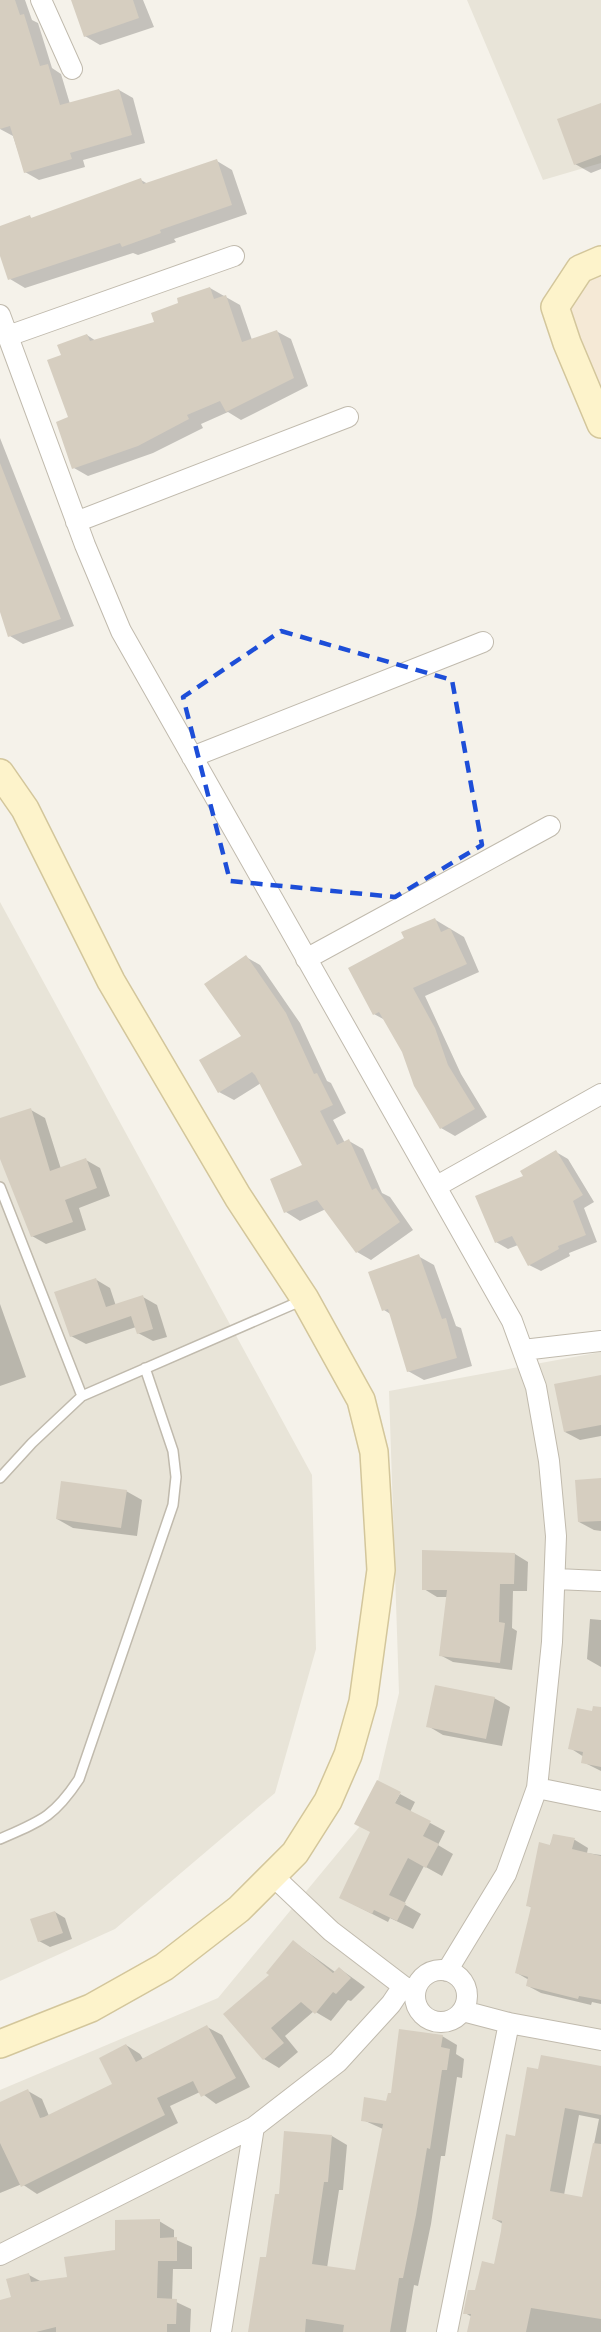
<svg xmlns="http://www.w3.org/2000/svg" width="601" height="2332" font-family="'Archivo Narrow',sans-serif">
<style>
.residential{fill:#e8e4d8}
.commercial{fill:#f5e9d6}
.shadow{fill:#0003;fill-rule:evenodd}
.building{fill:#d6cec0}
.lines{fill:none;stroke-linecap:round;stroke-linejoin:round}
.lane-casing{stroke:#c0baad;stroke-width:12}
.street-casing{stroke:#c0baad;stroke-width:22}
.secondary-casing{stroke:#d3c69b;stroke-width:30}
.lane{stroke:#fff;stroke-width:9}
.street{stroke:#fff;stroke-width:20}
.secondary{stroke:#fdf3cb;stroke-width:27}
.marked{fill:none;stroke:#1d4ed8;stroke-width:4.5;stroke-dasharray:12 8;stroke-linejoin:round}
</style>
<rect width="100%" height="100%" fill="#f5f2ea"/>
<path class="residential" d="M 467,0 L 601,0 L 601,163 L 543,180 Z
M 0,902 L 312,1475 L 316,1649 L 275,1793 L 115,1929 L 0,1981 Z
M 601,1352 L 601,2332 L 0,2332 L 0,2090 L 218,1998 L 370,1814 L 399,1693 L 389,1391 Z"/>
<path class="commercial" d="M 601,275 L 601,385 L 555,291 Z"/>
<path class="shadow" d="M 0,0 L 25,0 L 32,20 L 38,23 L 52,68 L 61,74 L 70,104 L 119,90 L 133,98 L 145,143 L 83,160 L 85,167 L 39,180 L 25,172 L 13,136 L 0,129 Z
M 73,0 L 143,0 L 154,27 L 100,45 L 85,36 Z
M 601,104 L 601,169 L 591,173 L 575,164 Z
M 217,161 L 232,170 L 247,214 L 174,239 L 176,242 L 138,255 L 133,253 L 25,288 L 10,279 L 0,251 L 0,227 L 30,217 L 33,219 L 141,180 L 148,184 Z
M 210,288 L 240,305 L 252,340 L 276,331 L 291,339 L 308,386 L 241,420 L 228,412 L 201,424 L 203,428 L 153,453 L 88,476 L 74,468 L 63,355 L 87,335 L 96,341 L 156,323 L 180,304 Z
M 0,438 L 74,626 L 23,644 L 10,636 L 0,607 Z
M 434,919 L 464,937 L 479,972 L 425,996 L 461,1074 L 487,1117 L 455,1136 L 441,1128 L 416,1085 L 403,1051 L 385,1020 L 374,1014 L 406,939 Z
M 246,957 L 260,965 L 300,1023 L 327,1081 L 331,1083 L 346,1113 L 333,1120 L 345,1143 L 349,1141 L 363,1149 L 382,1193 L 390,1197 L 413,1230 L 371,1260 L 357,1252 L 326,1209 L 300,1221 L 286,1212 L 304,1166 L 261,1083 L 234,1100 L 219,1092 L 243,1036 Z
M 31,1110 L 45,1118 L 61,1169 L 86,1160 L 100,1168 L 110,1196 L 79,1208 L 86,1230 L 46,1244 L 32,1236 L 0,1153 L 0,1119 Z
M 556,1152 L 568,1159 L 594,1202 L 584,1208 L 597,1242 L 569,1253 L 570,1256 L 541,1271 L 529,1265 L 518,1245 L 508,1249 L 496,1242 Z
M 418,1256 L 434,1265 L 456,1326 L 461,1328 L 472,1366 L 424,1380 L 408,1371 L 392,1315 L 384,1310 Z
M 95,1279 L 110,1288 L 116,1306 L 143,1297 L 157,1305 L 167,1337 L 153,1341 L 138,1333 L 136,1327 L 86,1344 L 71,1336 Z
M 0,1304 L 26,1377 L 0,1386 Z
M 601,1378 L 601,1436 L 580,1440 L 565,1432 Z
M 601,1480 L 601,1531 L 594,1530 L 579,1522 Z
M 126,1491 L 142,1500 L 137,1536 L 73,1528 L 57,1519 Z
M 515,1554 L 528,1562 L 527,1591 L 513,1591 L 512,1628 L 517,1631 L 512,1670 L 453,1662 L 440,1655 L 448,1597 L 437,1597 L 424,1589 Z
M 601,1617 L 601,1667 L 587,1659 L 590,1619 L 601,1620 Z
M 494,1698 L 510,1707 L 502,1746 L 443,1735 L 428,1726 Z
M 601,1714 L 601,1771 L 583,1762 L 584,1757 L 570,1748 Z
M 400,1794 L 415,1802 L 410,1812 L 445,1831 L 438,1845 L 453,1854 L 442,1876 L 424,1866 L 404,1904 L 421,1914 L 413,1929 L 390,1918 L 388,1922 L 341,1898 Z
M 554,1835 L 575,1840 L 588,1848 L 587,1853 L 601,1855 L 601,2004 L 592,2002 L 591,2005 L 541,1993 L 528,1986 L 529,1980 L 517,1973 L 532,1908 L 527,1905 Z
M 55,1912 L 65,1918 L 72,1939 L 50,1947 L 39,1941 Z
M 294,1942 L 335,1972 L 339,1968 L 365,1987 L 351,2001 L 348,2000 L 331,2021 L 314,2011 L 285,2036 L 298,2052 L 279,2068 L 264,2059 L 225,2014 L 271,1975 Z
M 207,2027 L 222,2035 L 250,2087 L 216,2104 L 200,2092 L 170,2106 L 178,2123 L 37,2194 L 22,2184 L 0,2193 L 0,2103 L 28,2091 L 42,2099 L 49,2116 L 115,2085 L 126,2045 L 140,2054 L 143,2059 Z
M 442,2036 L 457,2045 L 456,2054 L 464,2059 L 462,2078 L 457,2077 L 445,2156 L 441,2156 L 431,2224 L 418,2286 L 414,2285 L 406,2332 L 250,2332 L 280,2196 L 332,2136 L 347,2145 L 343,2190 L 339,2190 L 327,2268 L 356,2272 L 383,2129 L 363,2120 L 388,2102 Z
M 601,2068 L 601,2332 L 469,2332 L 472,2317 L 465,2313 L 495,2266 L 503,2224 L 494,2219 L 539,2070 ZM 579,2115 L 599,2119 L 583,2199 L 564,2195 Z
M 159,2221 L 174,2230 L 174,2239 L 192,2247 L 192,2269 L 173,2269 L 172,2300 L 191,2309 L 190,2332 L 112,2332 L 68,2278 L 117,2251 Z
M 29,2275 L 42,2282 L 60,2332 L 2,2332 L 0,2301 L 12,2298 Z"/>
<path class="building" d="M 0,0 L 15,0 L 20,15 L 24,14 L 40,66 L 48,64 L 60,105 L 119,89 L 132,135 L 70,153 L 72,159 L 24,173 L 10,126 L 0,129 Z
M 71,0 L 133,0 L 139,18 L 84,37 Z
M 601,103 L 601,155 L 574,165 L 557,119 Z
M 217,159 L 232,205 L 160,230 L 161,233 L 122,247 L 120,243 L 8,280 L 0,256 L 0,226 L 30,215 L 31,218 L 141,178 L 143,184 Z
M 210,287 L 214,299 L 226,295 L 242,342 L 277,330 L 294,378 L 226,412 L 220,401 L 187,415 L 189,419 L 138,446 L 72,469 L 56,422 L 68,417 L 47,360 L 61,355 L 57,345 L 87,334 L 90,341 L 154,322 L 151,313 L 178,303 L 177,298 Z
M 0,463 L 61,619 L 8,637 L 0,612 Z
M 435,918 L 441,932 L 450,928 L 467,964 L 413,988 L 435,1028 L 448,1065 L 475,1109 L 440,1129 L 414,1086 L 402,1052 L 379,1012 L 373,1015 L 348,968 L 404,938 L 401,932 Z
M 246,955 L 286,1013 L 314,1074 L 317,1073 L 333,1105 L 320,1111 L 337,1145 L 349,1139 L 372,1190 L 376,1188 L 400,1222 L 356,1253 L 317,1200 L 284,1213 L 270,1179 L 302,1165 L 255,1075 L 252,1072 L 218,1093 L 199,1060 L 241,1036 L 204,984 Z
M 31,1108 L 50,1171 L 86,1158 L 97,1188 L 65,1200 L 73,1222 L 31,1237 L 0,1159 L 0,1118 Z
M 556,1150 L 583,1195 L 573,1201 L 586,1235 L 558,1246 L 559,1249 L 528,1266 L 512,1236 L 495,1243 L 475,1196 L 523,1176 L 520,1171 Z
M 419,1254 L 442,1319 L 446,1318 L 457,1358 L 407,1372 L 388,1309 L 382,1311 L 368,1272 Z
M 96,1278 L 106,1307 L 143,1295 L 153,1329 L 137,1334 L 131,1316 L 70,1337 L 54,1292 Z
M 601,1375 L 601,1425 L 564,1432 L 554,1384 Z
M 601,1478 L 601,1521 L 578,1522 L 575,1480 Z
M 61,1481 L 127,1490 L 121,1528 L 56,1519 Z
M 422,1550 L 515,1553 L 514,1584 L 500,1584 L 499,1622 L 505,1623 L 500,1663 L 439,1656 L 447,1590 L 422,1590 Z
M 435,1685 L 495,1697 L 486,1739 L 426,1727 Z
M 593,1706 L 601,1707 L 601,1767 L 581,1763 L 583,1752 L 568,1749 L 577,1708 L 592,1711 Z
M 377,1780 L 401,1792 L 395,1803 L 431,1821 L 423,1836 L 439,1844 L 426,1868 L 408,1858 L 389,1895 L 406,1903 L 397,1921 L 374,1910 L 372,1914 L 339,1898 L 370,1832 L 354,1824 Z
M 553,1834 L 575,1838 L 572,1849 L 601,1856 L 601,2000 L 579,1996 L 578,1999 L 526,1986 L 528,1977 L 515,1973 L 531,1907 L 526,1906 L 539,1842 L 550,1845 Z
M 55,1911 L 63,1933 L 38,1942 L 30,1919 Z
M 293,1940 L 333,1973 L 339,1967 L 351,1978 L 336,1994 L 333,1992 L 315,2014 L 301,2002 L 271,2028 L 284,2043 L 263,2060 L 223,2014 L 269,1975 L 266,1973 Z
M 207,2025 L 236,2078 L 201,2097 L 193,2081 L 157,2098 L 165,2115 L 21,2187 L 0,2143 L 0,2102 L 28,2089 L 40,2118 L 44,2117 L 112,2084 L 99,2058 L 126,2044 L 136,2062 Z
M 399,2029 L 443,2035 L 441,2047 L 450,2049 L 447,2070 L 442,2070 L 430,2149 L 427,2148 L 416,2215 L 403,2278 L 399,2278 L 390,2332 L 343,2332 L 344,2325 L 306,2319 L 305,2332 L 248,2332 L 260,2257 L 266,2257 L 275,2194 L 279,2194 L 284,2131 L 332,2135 L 328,2182 L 324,2182 L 312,2264 L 355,2270 L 383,2124 L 361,2121 L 364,2097 L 386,2101 L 388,2093 L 391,2093 Z
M 541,2055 L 601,2066 L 601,2115 L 565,2108 L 550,2191 L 582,2197 L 593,2143 L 601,2144 L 601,2319 L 531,2308 L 526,2332 L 467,2332 L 471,2314 L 463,2314 L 468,2290 L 475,2290 L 482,2261 L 494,2264 L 501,2231 L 502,2221 L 492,2219 L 506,2134 L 515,2136 L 527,2067 L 538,2069 Z
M 160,2219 L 160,2238 L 177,2237 L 177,2261 L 158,2261 L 157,2298 L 177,2299 L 176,2324 L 167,2324 L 167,2332 L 56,2332 L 56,2327 L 36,2332 L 0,2332 L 0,2300 L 11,2297 L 6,2279 L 29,2273 L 31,2282 L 67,2277 L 64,2257 L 115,2250 L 115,2220 Z"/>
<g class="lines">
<defs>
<path id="lane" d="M 0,1187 L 82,1396
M 0,1478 L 32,1443 L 82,1396 L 303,1300
M 0,1839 C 41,1821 54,1817 79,1779 L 173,1505 L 176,1477 L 173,1451 L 145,1368"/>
<path id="street" d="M 41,0 L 72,69
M 0,315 L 85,545 L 121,631 L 512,1321 L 536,1387 L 549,1461 L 556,1536 L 552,1642 L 537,1788 L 506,1874 L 447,1971
M 8,336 L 234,256
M 76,522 L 348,417
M 192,757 L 483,642
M 306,959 L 550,826
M 437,1186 L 601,1094
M 523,1350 L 601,1341
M 556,1579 L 601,1581
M 537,1788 L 601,1801
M 273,1876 L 331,1931 L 403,1986
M415 1996a26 26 0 1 1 52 0a26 26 0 1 1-52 0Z
M 463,2011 L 509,2023 L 601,2040
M 0,2255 L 254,2127 L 338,2062 L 391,2004 L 403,1986 L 415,1992
M 221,2332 L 254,2127
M 447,2332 L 509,2023"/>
<path id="secondary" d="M 601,260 L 580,269 L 555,307 L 567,343 L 601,424
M 0,773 L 25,809 L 111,981 L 238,1197 L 305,1299 L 361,1400 L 374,1452 L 381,1570 L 363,1702 L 348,1755 L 328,1801 L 295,1853 L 239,1909 L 164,1967 L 91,2008 L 0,2044"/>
</defs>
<use href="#lane" class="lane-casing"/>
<use href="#street" class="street-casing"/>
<use href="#secondary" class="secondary-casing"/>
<use href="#lane" class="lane"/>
<use href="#street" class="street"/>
<use href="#secondary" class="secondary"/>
</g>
<path class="marked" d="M 281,631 L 452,680 L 482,845 L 395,897 L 230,881 L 183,697 Z"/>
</svg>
